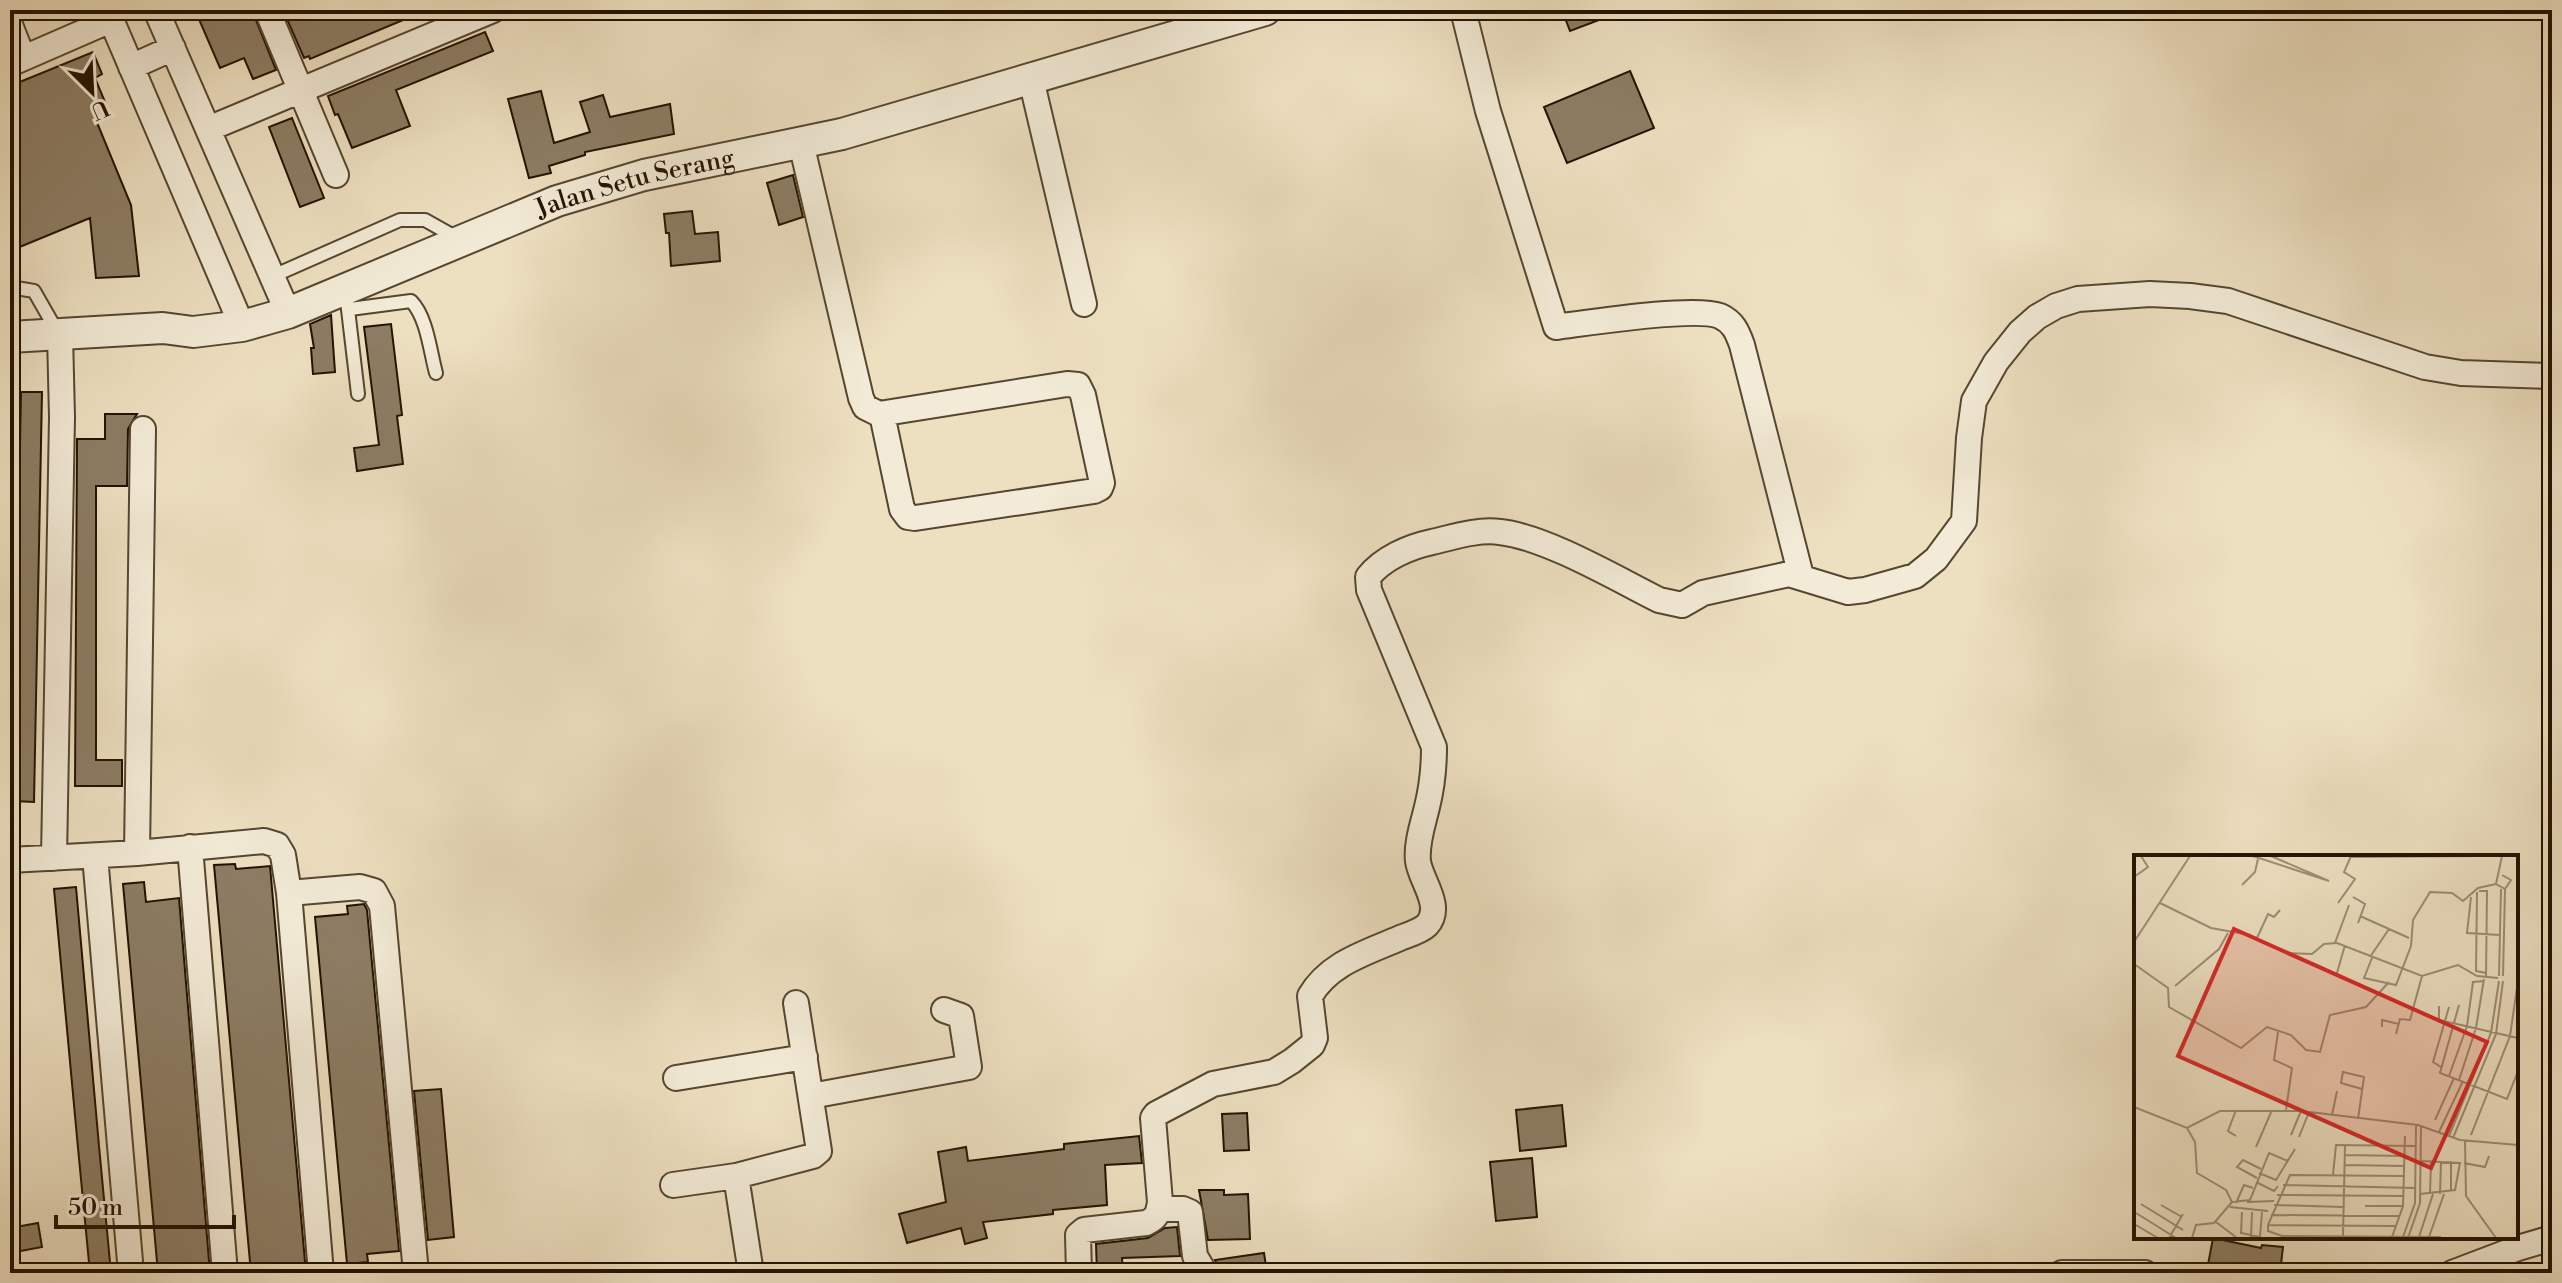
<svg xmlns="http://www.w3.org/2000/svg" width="2562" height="1283" font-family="'Libre Bodoni',serif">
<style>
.building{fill:#8c7d64;stroke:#231200;stroke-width:2}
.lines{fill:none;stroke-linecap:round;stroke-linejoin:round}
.service-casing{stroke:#564630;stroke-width:16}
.minor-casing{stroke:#564630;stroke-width:28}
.tertiary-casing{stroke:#564630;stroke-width:34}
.service{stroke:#f3ebd7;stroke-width:12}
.minor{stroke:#f3ebd7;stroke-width:24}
.tertiary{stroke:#f3ebd7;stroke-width:30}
.labels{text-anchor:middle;stroke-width:6;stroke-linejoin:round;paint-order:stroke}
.street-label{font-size:26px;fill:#231200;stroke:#f3ebd7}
.inset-road{fill:none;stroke:#9c8e74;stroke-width:2}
.view{fill:#d62828;fill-opacity:0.15;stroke:#d62828;stroke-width:4}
.inset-edge{fill:none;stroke:#231200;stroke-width:4}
</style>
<rect width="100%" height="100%" fill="#ede0c1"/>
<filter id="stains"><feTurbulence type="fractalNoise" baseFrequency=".0025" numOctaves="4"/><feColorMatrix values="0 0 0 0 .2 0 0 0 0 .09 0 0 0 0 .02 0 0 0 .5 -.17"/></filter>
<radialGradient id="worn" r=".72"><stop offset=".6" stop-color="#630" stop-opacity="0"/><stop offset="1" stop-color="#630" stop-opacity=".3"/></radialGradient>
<path class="building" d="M 195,10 L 252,10 L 276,70 L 253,79 L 244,58 L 220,68 Z
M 283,10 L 427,10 L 310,59 L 309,56 L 304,58 Z
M 1562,10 L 1620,10 L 1620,12 L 1570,31 Z
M 485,32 L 493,51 L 396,90 L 410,126 L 352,148 L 338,114 L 335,115 L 328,96 Z
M 93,52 L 102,74 L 95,78 L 105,102 L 91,108 L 131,205 L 139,276 L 96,278 L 90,218 L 10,251 L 10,86 Z
M 1630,71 L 1654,128 L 1567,163 L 1544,107 Z
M 541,91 L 554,143 L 590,132 L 580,102 L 603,95 L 610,117 L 670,104 L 674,134 L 585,152 L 585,155 L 549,166 L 551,173 L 529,178 L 508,99 Z
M 292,118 L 324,198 L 300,207 L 269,127 Z
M 793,175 L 803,217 L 779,225 L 767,183 Z
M 692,211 L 695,234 L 718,232 L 720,261 L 671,266 L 669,233 L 666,233 L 664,214 Z
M 331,315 L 335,372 L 313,374 L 311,348 L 314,348 L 310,324 Z
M 391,324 L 402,415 L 397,416 L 403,464 L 357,471 L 354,448 L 379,445 L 364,327 Z
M 21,392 L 42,392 L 34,802 L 13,801 Z
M 105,414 L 137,414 L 128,429 L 127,486 L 96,486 L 96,760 L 122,760 L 122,786 L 75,786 L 77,439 L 105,439 Z
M 235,864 L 236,869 L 270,866 L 306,1273 L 251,1273 L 214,865 Z
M 144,882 L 146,902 L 179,898 L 210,1273 L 158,1273 L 123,884 Z
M 76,887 L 99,1146 L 111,1273 L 90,1273 L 78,1148 L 54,889 Z
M 364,904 L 367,910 L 399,1251 L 367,1254 L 368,1262 L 347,1264 L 315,917 L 348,914 L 347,906 Z
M 441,1089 L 454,1237 L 428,1240 L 414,1091 Z
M 1562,1105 L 1566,1146 L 1520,1151 L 1516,1110 Z
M 1247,1113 L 1249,1150 L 1224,1151 L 1222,1114 Z
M 1139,1136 L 1142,1163 L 1105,1165 L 1107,1205 L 1053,1210 L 1053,1214 L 983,1222 L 987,1238 L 965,1244 L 961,1228 L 907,1243 L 899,1214 L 946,1202 L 938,1152 L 966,1147 L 968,1161 L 1064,1149 L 1064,1144 Z
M 1532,1158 L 1537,1217 L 1496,1221 L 1490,1162 Z
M 1199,1190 L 1224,1190 L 1224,1195 L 1248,1194 L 1250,1239 L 1208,1240 Z
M 38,1223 L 42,1247 L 10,1253 L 10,1228 Z
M 1177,1227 L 1180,1256 L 1122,1258 L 1123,1272 L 1097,1273 L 1096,1244 L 1148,1238 L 1165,1228 Z
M 2213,1238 L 2261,1248 L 2262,1245 L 2283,1247 L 2280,1273 L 2223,1273 L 2207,1270 Z
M 1264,1253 L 1267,1273 L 1220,1273 L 1215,1260 Z"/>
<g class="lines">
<defs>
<path id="service" d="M 273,276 L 400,220 L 425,220 L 457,238
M 10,287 L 34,291 L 58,333
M 347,301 L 358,394
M 350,309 L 411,301 C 427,317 430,351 436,373"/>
<path id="minor" d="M 107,10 L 242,326
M 156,10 L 288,313
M 267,10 L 336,175
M 1463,10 L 1488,111 L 1556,327 C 1588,323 1694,306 1720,316 C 1733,322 1737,331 1742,345 L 1801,576
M 10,25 L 23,58
M 10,64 L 111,20
M 131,67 L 173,48
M 1031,79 L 1084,304
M 208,129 L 493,10
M 801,143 L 861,398 L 865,407 L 879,414 L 883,419 L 902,509 L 908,517 L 915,518 L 1094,491 L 1100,488 L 1102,483 L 1083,395 L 1078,385 L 1067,384 L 879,414
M 190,847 L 225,1273
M 137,853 L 143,429
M 95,856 L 131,1273
M 54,858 L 62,417 L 60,335
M 10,860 L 137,853 L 264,841 L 277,845 L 283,855 L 289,893 L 321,1273
M 289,893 L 360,887 L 374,891 L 382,906 L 416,1273
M 676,1078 L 805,1057
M 811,1096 L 969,1067 L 961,1016 L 944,1010
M 673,1185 L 736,1176
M 1159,1209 L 1183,1209 L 1190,1212 L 1195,1256 L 1205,1273
M 751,1273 L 736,1176 L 813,1156 L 819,1151 L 796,1003
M 1079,1273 L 1078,1235 L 1084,1230 L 1146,1223 C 1157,1218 1158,1214 1160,1202 L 1153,1118 L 1156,1114 L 1213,1084 L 1274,1072 L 1292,1061 L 1312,1045 L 1315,1038 L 1310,996 C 1329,963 1366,953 1400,938 C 1408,935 1421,931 1427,925 C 1444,906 1420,880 1418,861 C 1416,844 1423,824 1427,807 C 1432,787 1434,767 1434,747 L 1369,590 L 1368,577 C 1383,558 1409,547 1432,542 C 1454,537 1477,529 1500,532 C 1546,537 1617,579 1659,600 L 1682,605 L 1703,593 L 1789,574 L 1848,592 L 1865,590 L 1915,576 L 1936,559 L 1964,521 L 1969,438 L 1974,401 L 1996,362 L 2020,332 L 2037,317 L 2056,306 L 2078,299 L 2150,294 L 2190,296 L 2228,301 L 2425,367 L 2461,373 L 2552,376
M 2062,1273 L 2145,1273
M 2452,1273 L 2518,1248 L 2552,1238"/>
<g id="tertiary">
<path id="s1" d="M 10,337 L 163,328 L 193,332 L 242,326 L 288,313 L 557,201 L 644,175 L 842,134 L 1265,10"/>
</g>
</defs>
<use href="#service" class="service-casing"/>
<use href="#minor" class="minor-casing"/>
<use href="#tertiary" class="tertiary-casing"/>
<use href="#service" class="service"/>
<use href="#minor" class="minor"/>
<use href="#tertiary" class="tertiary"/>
</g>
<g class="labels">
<g class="street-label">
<text dy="9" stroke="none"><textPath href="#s1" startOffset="652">Jalan Setu Serang</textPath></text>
</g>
</g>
<g transform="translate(2134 855)">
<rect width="384" height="384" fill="#ede0c1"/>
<path class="inset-road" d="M 119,1 L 195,26 L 137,1M 216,2 L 348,1M 368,20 L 377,25 L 371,34 L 362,29 L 368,1M 0,22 L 14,12 L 7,1M 108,30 L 121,17 L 124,4M 345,36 L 353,36 L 352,123M 343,37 L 342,116 L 352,118M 219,42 L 231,49 L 224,68M 337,42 L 333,78 L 366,80M 26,48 L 77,73 L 116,80 L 152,98 L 178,99 L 190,89 L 203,88 L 288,121 L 324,110 L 343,121 L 364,123M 204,48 L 221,24 L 210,17 L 217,1M 226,61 L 275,83M 123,83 L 134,59 L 140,62 L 146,55M 0,87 L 56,1M 201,88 L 215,50M 236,102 L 255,74M 238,103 L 230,123 L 262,130 L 277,91 L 279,65 L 296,37 L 318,38 L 329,46 L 344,33 L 362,29M 0,109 L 34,133 L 35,152 L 107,193 L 133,172 L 157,180 L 172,195 L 186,197 L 196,160 L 232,152 L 255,127M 203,118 L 211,90M 365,121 L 367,34M 369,121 L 371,34M 41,131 L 85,94 L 94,78M 325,150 L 306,218 L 373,244 L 384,216M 305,151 L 305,165 L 384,183M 248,172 L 248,165 L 265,169M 144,177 L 140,205 L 158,213 L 152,255M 262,179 L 266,164 L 276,165 L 288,121M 307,212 L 299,207 L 315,152M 315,221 L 333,171 L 339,127 L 350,126M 325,225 L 342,173 L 350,124M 0,252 L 53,273 L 86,256 L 167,256 L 284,270 L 326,285 L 384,290M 102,255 L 94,276 L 102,281M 198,260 L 203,236M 224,264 L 230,222 L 209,217 L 207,228 L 228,234M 301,265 L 320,223M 53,273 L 61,287 L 63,318 L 92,335 L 98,347 L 80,368 L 62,370 L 58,383M 305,277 L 329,226M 157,280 L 167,256M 337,280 L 376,181 L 384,126M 315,281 L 357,178 L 365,126M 165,282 L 175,257M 319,283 L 362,179 L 369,126M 331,286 L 332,341 L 362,383M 122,292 L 138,255M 211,300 L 271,301M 330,308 L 351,312 L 355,301M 210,310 L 271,311M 125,318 L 142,325 L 161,294M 199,320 L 202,290 L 282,291M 123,323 L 103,312 L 109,305 L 127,314M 122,327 L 140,336 L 144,331M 149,330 L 281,333M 317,336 L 317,306M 286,339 L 321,335 L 326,308 L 287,306M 296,339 L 297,306M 306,339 L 307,306M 143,340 L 270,341M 98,347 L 116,345 L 135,298 L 154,306M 113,347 L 140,346M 102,348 L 110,330 L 119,333M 7,349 L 49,375M 27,350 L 48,362M 140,350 L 209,352M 231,351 L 269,351M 96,352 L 134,356M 108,357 L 107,378 L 126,382 L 128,357M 2,358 L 42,383M 137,360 L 266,361M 82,367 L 103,383M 0,369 L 24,383M 134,370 L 134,376 L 148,381 L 307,382M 134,370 L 156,320 L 270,321M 134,370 L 262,371M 209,381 L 211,290M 117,382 L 118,357M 258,382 L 269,351 L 271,281M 269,382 L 281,348 L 282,270M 285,382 L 299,339M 295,382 L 310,339M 35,383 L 49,359M 274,383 L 286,348 L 287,270"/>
<path class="view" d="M 100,74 L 353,187 L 297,313 L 44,201 Z"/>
<rect width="384" height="384" class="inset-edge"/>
</g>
<rect width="2562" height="1283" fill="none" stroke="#ede0c1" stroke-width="40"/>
<rect x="12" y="12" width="2538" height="1259" fill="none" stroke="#231200" stroke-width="4"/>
<rect x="20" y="20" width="2522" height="1243" fill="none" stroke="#231200" stroke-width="2"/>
<g transform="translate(92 92) rotate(156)" stroke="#f3ebd7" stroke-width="6" paint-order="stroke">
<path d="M0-6L14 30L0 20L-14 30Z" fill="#231200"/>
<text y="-12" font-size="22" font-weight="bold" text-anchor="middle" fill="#231200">U</text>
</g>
<path d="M56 1215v12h178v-12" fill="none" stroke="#231200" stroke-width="4"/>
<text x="68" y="1215" font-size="24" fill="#231200" stroke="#f3ebd7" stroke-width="6" paint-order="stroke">50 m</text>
<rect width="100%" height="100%" filter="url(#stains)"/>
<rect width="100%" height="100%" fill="url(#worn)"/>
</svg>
